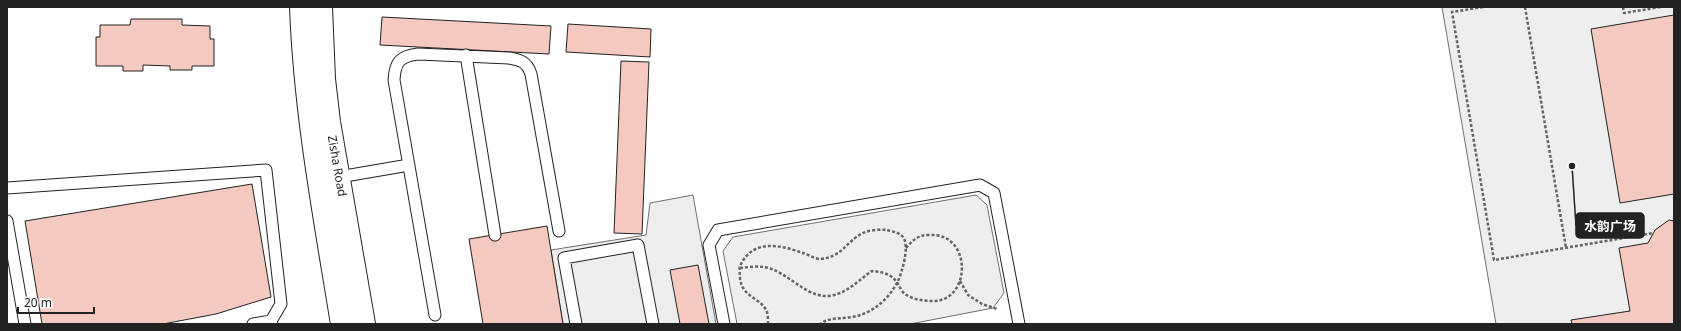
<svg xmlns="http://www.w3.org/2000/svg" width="1681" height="331" font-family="'Noto Sans','Noto Sans SC',sans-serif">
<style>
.green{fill:#eee;stroke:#6f6f6f}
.parking{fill:#ededed;stroke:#6f6f6f}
.building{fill:#f3c9c0;stroke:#222}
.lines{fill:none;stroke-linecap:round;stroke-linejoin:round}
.lane-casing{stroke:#222;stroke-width:13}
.secondary-casing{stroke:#222;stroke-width:24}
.path{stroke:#646464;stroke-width:2.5;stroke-dasharray:3 2;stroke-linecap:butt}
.lane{stroke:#fff;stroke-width:11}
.secondary{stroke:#fff;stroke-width:22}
.labels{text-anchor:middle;stroke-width:3;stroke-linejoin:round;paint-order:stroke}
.street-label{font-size:12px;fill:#222;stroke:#fff}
.leader{fill:none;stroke:#222;stroke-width:1.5}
.callout-dot{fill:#222;stroke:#fff;stroke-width:1.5}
.callout{fill:#222;stroke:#222;stroke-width:1.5}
.callout-label{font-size:13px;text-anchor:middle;font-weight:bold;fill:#fff}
</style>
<rect width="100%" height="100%" fill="#fff"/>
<path class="green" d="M 1442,7 L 1674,7 L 1674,324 L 1496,324 Z
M 976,195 L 987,205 L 1004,293 L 993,308 L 910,324 L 737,324 L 723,251 L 733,237 Z"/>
<path class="parking" d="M 693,195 L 716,324 L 563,324 L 551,250 L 646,235 L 650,203 Z"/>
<path class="building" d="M 1674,15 L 1674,194 L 1620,203 L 1591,29 Z
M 382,17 L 551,26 L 549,54 L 380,45 Z
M 131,19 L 182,19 L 182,25 L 210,26 L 210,39 L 214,39 L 214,66 L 192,66 L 192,70 L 170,70 L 170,66 L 143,65 L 143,71 L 123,71 L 123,66 L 96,66 L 96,37 L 100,37 L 100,25 L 130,25 Z
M 568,24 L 651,29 L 650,57 L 566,52 Z
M 621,61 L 649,62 L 642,234 L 614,233 Z
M 252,184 L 271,297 L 216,314 L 163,324 L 42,324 L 25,221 Z
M 1669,220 L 1674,221 L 1674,324 L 1572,324 L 1571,320 L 1630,311 L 1619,248 L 1648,243 L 1655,230 Z
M 547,226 L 563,324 L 483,324 L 469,239 Z
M 698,265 L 709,324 L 680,324 L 670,270 Z"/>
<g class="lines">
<defs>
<path id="lane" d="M 466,55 L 495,235
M 339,177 L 409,165
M 7,188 L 266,170 L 281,304 L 271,321
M 7,221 L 25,324
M 435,315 L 394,80 C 395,62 400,56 418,54 L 509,58 C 521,60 527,62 531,74 L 559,231
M 253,324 L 271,321 L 272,324
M 576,324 L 564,258 L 638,245 L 653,324
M 724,324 L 709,245 L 718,230 L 980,185 L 994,193 L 1019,324"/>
<path id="secondary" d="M 301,7 C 305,114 325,219 342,324
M 321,7 L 324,79 L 329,122 L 364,324"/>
</defs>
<use href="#lane" class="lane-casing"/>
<use href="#secondary" class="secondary-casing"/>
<path class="path" d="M 1483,7 L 1452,12 L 1494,260 L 1653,233
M 1525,7 L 1566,248
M 1623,7 L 1624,13 L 1661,7
M 740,268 C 748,267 757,266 764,267 C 789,271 808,302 834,295 C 848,292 860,279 872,271 C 883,272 892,274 898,284 C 900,287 902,292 905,294 C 913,300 925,301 934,301 C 972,300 972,232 929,235 C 918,235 913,240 906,248
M 960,281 L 968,295 L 982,304 L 997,309
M 768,324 C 768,320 768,315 767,312 C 761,297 742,298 740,278 C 740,274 739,269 740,266 C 753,238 780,245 803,253 C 809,255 815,259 820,259 C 843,257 845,242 863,233 C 870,230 880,229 887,230 C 893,232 899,232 903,237 C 910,246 902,272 898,281 C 889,299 872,314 852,317 C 841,319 830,317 820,324"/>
<use href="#lane" class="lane"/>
<use href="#secondary" class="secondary"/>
</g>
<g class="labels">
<g class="street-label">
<text transform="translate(337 166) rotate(80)" y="4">Zisha Road</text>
</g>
</g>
<path class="leader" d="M1572 166L1576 226"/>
<circle class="callout-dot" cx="1572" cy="166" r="4"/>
<rect class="callout" x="1576" y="213" width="68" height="25" rx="4"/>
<g class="callout-label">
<text x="1610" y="231">水韵广场</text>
</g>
<rect width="1681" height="331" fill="none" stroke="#222222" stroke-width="16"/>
<path d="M18 307v6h76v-6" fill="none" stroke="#222222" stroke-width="2"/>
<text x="24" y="307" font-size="12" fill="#222222" stroke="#ffffff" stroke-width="3" paint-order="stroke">20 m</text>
</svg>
